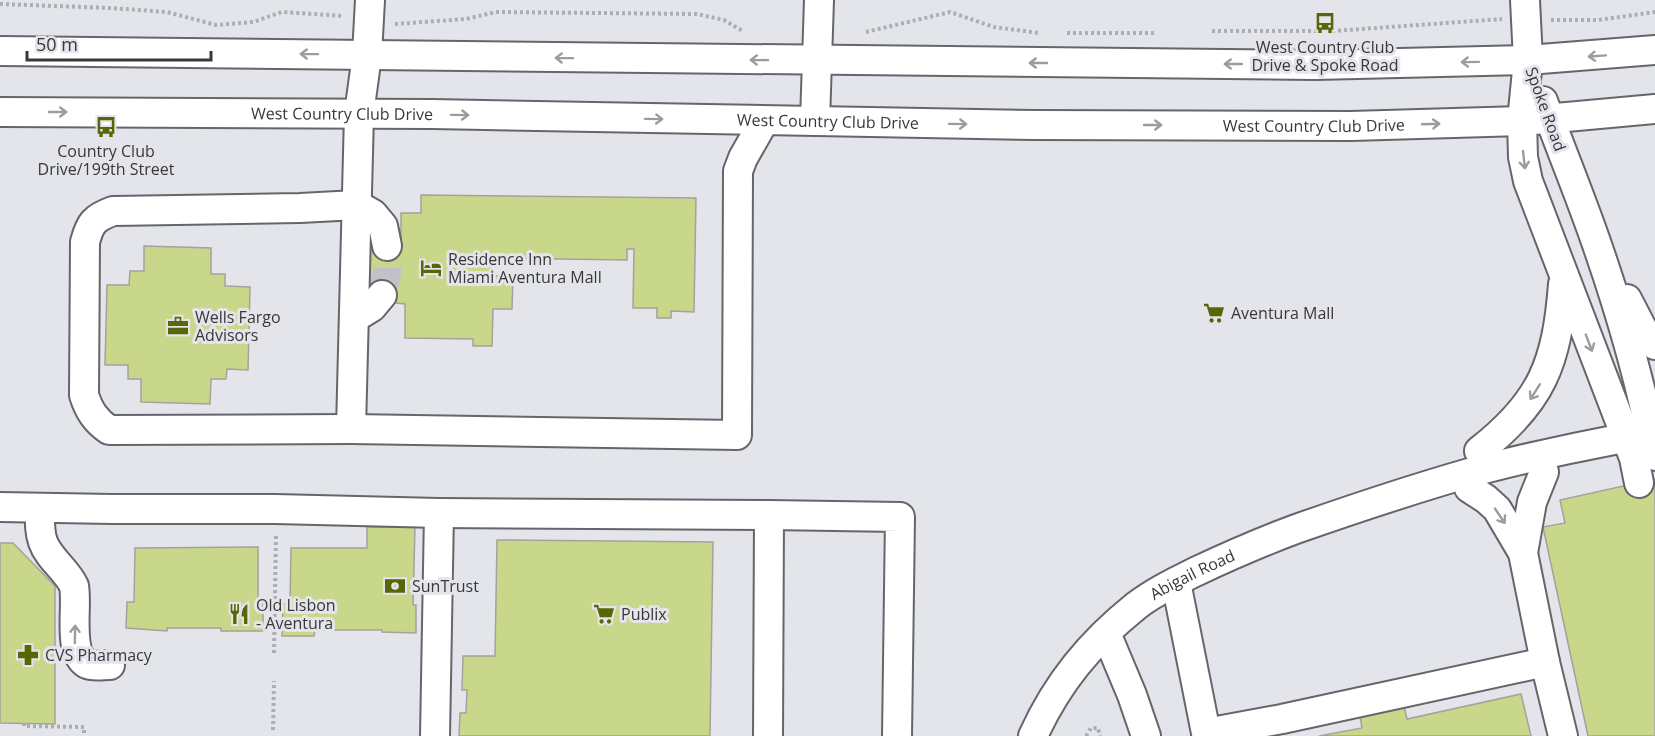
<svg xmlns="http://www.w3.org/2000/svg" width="1655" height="736" font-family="'Open Sans',sans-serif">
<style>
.building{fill:#c9d78a;stroke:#a2a39d;stroke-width:1.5}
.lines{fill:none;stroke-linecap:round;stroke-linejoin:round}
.minor-tunnel{stroke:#c1c2c8;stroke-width:28;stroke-dasharray:28 14;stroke-linecap:butt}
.minor-casing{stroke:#64666b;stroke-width:32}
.path{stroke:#acaeb3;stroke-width:4;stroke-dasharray:3 3;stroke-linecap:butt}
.minor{stroke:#fff;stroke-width:28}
.oneway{stroke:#9c9c9d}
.labels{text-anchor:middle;stroke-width:6;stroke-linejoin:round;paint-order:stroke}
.poi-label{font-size:16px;fill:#38383b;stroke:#e3e5eb;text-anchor:start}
.street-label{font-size:16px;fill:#38383b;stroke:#e3e5eb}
</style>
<rect width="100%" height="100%" fill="#e3e5eb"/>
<path class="building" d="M 421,195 L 696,198 L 694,312 L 671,311 L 671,318 L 657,318 L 657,308 L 633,308 L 634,249 L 627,249 L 627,260 L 492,258 L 492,276 L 513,276 L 512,309 L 493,309 L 492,346 L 473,346 L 473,339 L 405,338 L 405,304 L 396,303 L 370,288 L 369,246 L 401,246 L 401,213 L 421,213 Z
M 144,246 L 211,248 L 211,274 L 225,274 L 225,286 L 250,287 L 248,370 L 227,369 L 226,379 L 211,379 L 210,404 L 141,402 L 141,379 L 128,379 L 128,365 L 105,365 L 107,285 L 129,285 L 130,271 L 144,271 Z
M 1655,479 L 1655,736 L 1588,736 L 1543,527 L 1565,523 L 1560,500 Z
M 367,527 L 415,527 L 413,605 L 416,605 L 416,633 L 382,632 L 382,630 L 315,630 L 314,636 L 282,636 L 283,604 L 290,604 L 291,548 L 367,548 Z
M 497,540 L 713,542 L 710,736 L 459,736 L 460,713 L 466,713 L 467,690 L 462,690 L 463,656 L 495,656 Z
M 0,543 L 13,543 L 55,586 L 55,724 L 0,723 Z
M 258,547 L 258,603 L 263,603 L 263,631 L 221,631 L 221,628 L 167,628 L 167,631 L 126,628 L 127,602 L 134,602 L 135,548 Z
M 1521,694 L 1531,736 L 1319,736 L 1362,728 L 1360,716 L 1404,706 L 1407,719 Z"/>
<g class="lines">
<path class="minor-tunnel" d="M 382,295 L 387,272 L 387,246"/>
<defs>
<g id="minor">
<path d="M 1525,0 L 1528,60 L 1522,121 L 1523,157 L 1528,181 L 1634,458 L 1639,483"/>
<path d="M 0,51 L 1315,65 L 1528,60 L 1655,50"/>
<path d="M 1543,101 C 1560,147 1579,193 1595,239 C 1620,310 1641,383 1655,456"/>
<path id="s1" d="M 0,112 L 432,114 L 1035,125 L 1351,126 L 1522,121 L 1655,109"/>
<path d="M 815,121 L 819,0"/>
<path d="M 387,246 L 383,226 L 373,214 L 357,205 L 300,208 L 113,211 C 94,218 90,223 85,242 L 84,395 C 89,411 96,421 109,430 L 351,429 L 737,435 L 738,171 L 743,158 L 764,121"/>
<path d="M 1627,299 L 1642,328 L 1655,345"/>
<path d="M 354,318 L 372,307 L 382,295"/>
<path d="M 351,429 L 359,114 L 367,55 L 370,0"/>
<path d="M 1479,451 C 1542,402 1557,363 1563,284"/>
<path d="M 0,507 L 112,509 L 275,509 L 439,513 L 769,515 L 768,736"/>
<path d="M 40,508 C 40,520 39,531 43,542 C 49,559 67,570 74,586 C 78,606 67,653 87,664 C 93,667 103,665 110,665"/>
<path d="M 769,515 L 900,517 L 897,736"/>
<path d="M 1523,553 L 1532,502 L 1544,472"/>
<path d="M 1176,582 L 1206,733 L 1282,719 L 1545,662 L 1523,553 L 1497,509 L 1486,499 L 1469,488"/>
<path d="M 1106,633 L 1132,695 L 1146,736"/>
<path d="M 1545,662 L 1563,736"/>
<path d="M 435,736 L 439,513"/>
<path id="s2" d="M 1033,736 C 1057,683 1090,643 1136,606 C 1154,592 1175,582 1195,572 C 1229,556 1261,542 1296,529 C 1353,509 1410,490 1469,473 C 1530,456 1593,444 1655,432"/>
</g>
</defs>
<use href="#minor" class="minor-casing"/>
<path class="path" d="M 0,4 L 110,8 L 167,12 L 216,25 L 253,22 L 282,12 L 344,16
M 1551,20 L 1598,20 L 1655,12
M 395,24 L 466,19 L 496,12 L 697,14 L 724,20 L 743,31
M 1212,31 L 1334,31 L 1502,19
M 866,32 L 950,12 L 994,27 L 1039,33
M 1067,33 L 1156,33
M 274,653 L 276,534
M 24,723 L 24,726 L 84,727 L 84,736
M 273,730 L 274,681
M 1086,736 L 1091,728 L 1098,728 L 1100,736"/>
<use href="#minor" class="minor"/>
</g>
<defs><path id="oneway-shaft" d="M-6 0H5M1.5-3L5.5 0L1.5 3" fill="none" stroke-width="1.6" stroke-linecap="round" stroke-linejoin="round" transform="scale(1.5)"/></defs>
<g class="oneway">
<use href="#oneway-shaft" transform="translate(309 54) rotate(-179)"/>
<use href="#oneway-shaft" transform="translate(1597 56) rotate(176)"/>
<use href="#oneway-shaft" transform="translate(564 58) rotate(-179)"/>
<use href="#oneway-shaft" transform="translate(759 60) rotate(-179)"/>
<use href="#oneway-shaft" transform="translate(1470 62) rotate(179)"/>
<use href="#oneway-shaft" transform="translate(1038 63) rotate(-180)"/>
<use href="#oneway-shaft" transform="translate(1233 64) rotate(-180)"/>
<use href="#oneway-shaft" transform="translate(58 112)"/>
<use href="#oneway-shaft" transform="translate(460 115) rotate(1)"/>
<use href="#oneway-shaft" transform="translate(654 119) rotate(1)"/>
<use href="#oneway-shaft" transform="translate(958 124) rotate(1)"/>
<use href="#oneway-shaft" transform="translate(1431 124) rotate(-2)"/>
<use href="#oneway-shaft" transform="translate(1153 125)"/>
<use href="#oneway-shaft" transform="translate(1524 160) rotate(84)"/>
<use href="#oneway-shaft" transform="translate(1589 343) rotate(69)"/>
<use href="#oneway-shaft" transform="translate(1535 392) rotate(122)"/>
<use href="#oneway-shaft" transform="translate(1500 516) rotate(56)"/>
<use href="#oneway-shaft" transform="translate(75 634) rotate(-89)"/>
</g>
<defs>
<symbol id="bus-bare" viewBox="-9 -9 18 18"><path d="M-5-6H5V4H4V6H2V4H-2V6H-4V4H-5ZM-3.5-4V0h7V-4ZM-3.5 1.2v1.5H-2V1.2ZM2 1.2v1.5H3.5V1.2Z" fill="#596506" stroke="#e3e5eb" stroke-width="2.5" paint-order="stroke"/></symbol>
<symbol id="hotel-bare" viewBox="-9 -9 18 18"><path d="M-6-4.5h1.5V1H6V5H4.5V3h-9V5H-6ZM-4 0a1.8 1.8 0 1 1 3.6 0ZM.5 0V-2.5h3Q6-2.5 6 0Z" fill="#596506" stroke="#e3e5eb" stroke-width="2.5" paint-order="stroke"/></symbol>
<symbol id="supermarket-bare" viewBox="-9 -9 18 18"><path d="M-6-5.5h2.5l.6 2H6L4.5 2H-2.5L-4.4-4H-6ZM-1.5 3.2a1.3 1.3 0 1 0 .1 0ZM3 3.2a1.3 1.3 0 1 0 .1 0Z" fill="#596506" stroke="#e3e5eb" stroke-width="2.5" paint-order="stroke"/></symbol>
<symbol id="office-bare" viewBox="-9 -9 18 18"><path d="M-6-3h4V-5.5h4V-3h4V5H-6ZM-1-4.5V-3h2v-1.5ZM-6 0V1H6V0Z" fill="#596506" stroke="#e3e5eb" stroke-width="2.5" paint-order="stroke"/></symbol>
<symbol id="bank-bare" viewBox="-9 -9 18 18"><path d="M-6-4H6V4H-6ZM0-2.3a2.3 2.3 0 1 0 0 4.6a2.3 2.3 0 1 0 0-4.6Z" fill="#596506" stroke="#e3e5eb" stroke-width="2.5" paint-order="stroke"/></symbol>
<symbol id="restaurant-bare" viewBox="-9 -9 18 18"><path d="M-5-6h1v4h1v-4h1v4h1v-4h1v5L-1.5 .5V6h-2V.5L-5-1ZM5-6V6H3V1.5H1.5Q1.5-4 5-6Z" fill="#596506" stroke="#e3e5eb" stroke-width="2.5" paint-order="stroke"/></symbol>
<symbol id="pharmacy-bare" viewBox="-9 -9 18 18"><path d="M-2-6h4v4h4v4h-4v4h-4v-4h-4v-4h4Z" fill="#596506" stroke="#e3e5eb" stroke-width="2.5" paint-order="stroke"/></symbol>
</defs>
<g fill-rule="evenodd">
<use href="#bus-bare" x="1310" y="8" width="30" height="30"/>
<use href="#bus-bare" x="91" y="112" width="30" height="30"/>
<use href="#hotel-bare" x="416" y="253" width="30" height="30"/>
<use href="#supermarket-bare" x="1199" y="298" width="30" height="30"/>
<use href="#office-bare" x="163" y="311" width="30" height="30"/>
<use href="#bank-bare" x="380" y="571" width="30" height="30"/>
<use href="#restaurant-bare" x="224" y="599" width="30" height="30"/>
<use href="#supermarket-bare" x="589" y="599" width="30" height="30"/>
<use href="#pharmacy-bare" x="13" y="640" width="30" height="30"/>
</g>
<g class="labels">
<g class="poi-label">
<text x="1325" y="53" text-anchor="middle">West Country Club<tspan x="1325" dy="18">Drive &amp; Spoke Road</tspan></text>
<text x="106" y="157" text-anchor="middle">Country Club<tspan x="106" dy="18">Drive/199th Street</tspan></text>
<text x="448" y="265">Residence Inn<tspan x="448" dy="18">Miami Aventura Mall</tspan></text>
<text x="1231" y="319">Aventura Mall</text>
<text x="195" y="323">Wells Fargo<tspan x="195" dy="18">Advisors</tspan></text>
<text x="412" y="592">SunTrust</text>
<text x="256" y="611">Old Lisbon<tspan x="256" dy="18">- Aventura</tspan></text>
<text x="621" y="620">Publix</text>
<text x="45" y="661">CVS Pharmacy</text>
</g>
<g class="street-label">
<text transform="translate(1546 109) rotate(70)" y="6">Spoke Road</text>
<text dy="6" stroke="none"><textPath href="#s1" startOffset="342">West Country Club Drive</textPath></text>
<text dy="6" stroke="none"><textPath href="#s1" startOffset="828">West Country Club Drive</textPath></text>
<text dy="6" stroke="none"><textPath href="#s1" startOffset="1314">West Country Club Drive</textPath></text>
<text dy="6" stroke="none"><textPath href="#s2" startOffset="232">Abigail Road</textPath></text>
</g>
</g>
<path d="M27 51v9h184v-9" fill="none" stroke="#38383b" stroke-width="3"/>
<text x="36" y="51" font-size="18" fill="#38383b" stroke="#e3e5eb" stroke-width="4.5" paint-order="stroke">50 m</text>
</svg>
